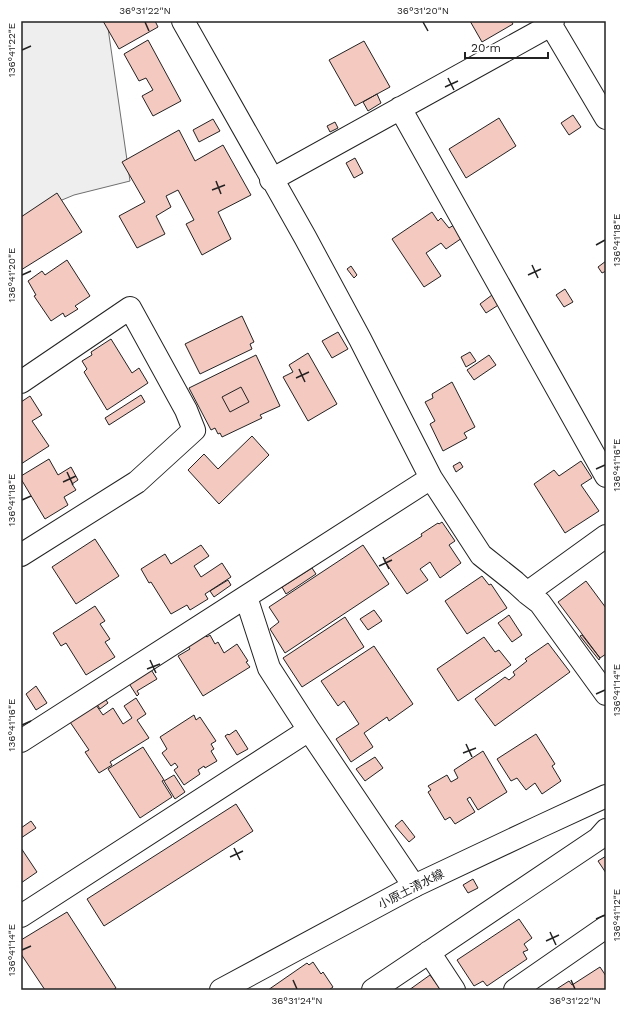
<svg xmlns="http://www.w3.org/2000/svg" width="627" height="1011" font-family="'Work Sans','Noto Sans JP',sans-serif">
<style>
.green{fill:#eee;stroke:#6f6f6f}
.building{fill:#f3c9c0;stroke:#222}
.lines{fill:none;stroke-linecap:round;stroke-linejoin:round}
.minor-casing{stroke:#222;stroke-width:24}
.major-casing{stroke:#222;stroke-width:24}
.minor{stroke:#fff;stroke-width:22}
.major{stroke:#fff;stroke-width:22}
.ticks{fill:none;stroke:#222;stroke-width:1.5}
.labels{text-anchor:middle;stroke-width:3;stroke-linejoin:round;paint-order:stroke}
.street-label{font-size:12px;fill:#222;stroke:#fff}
.neatline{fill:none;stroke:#222;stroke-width:1.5}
.ticks-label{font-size:10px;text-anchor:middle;fill:#222}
</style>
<rect width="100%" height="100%" fill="#fff"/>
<path class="green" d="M 21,21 L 107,21 L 130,181 L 74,195 L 21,217 Z"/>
<path class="building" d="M 103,21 L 155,21 L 158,27 L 119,49 Z
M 470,21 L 511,21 L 513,24 L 482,42 Z
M 148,40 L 181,101 L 153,116 L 142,96 L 153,90 L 146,78 L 139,81 L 124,54 Z
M 364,41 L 390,87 L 355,106 L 329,60 Z
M 377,94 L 381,103 L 368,111 L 363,102 Z
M 573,115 L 581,127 L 569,135 L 561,123 Z
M 499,118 L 516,146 L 466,178 L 449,149 Z
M 213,119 L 220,131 L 199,142 L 193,130 Z
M 335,122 L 338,128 L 330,132 L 327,126 Z
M 179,130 L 195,161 L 223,145 L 251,195 L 218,212 L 231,239 L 202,255 L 186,224 L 194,220 L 178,190 L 166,196 L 171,207 L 156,216 L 165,234 L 137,248 L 119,216 L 145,202 L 122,162 Z
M 355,158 L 363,173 L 354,178 L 346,163 Z
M 57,193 L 82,232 L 21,270 L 21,217 Z
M 432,212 L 438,221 L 441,218 L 449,228 L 454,225 L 462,238 L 446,249 L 441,243 L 426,253 L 441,276 L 424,287 L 392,239 Z
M 67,260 L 90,296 L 75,306 L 78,309 L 65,317 L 63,313 L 51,321 L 34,296 L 36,295 L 28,281 L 42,271 L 45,275 Z
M 606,261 L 606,271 L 602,273 L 598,267 Z
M 351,266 L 357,275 L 354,278 L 347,269 Z
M 565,289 L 573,302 L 564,307 L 556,295 Z
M 496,292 L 503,302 L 486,313 L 480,304 Z
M 242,316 L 254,342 L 250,344 L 252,349 L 200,374 L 185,344 Z
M 338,332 L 348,349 L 332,358 L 322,341 Z
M 111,339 L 132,373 L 139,368 L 148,383 L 107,410 L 84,372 L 87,369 L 82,361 L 92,355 L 91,352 Z
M 470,352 L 476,361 L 466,367 L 461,357 Z
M 308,353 L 337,404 L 308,421 L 283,377 L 293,372 L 289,365 Z
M 256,355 L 280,406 L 260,415 L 262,418 L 222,437 L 220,433 L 218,434 L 215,428 L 211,430 L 189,388 Z
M 489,355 L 496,365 L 474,380 L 467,370 Z
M 452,382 L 475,427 L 464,433 L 467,438 L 443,451 L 430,424 L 435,421 L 425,402 L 433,398 L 432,394 Z
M 241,387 L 249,402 L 230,412 L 222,397 Z
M 141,395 L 145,402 L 109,425 L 105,418 Z
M 30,396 L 42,415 L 32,421 L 49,446 L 21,464 L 21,402 Z
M 252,436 L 269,455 L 219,504 L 188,470 L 204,454 L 218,469 Z
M 49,459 L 58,475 L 71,467 L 78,480 L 72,484 L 76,490 L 64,497 L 68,505 L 45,519 L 21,479 L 21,476 Z
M 581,461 L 592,478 L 581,485 L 599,511 L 565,533 L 534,484 L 554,470 L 559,476 Z
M 460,462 L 463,467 L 456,472 L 453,466 Z
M 442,522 L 455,541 L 449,545 L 461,563 L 440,578 L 430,562 L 420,569 L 428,580 L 407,594 L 384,560 L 422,536 L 421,534 L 438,523 L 439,524 Z
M 95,539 L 119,576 L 76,604 L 52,567 Z
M 201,545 L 209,556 L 194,566 L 201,577 L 222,563 L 231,577 L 205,594 L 208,599 L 190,610 L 187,605 L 171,614 L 151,582 L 149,583 L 141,569 L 165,554 L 171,564 Z
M 363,545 L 389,584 L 285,653 L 270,629 L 279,622 L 269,607 Z
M 312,568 L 316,574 L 286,594 L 282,587 Z
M 482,576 L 489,585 L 491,584 L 507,608 L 467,634 L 445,601 Z
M 228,580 L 231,585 L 214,597 L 210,591 Z
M 586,581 L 606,608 L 606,654 L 600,658 L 558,602 Z
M 95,606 L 105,621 L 100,624 L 110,639 L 105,642 L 115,657 L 86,675 L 66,643 L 61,646 L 53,633 Z
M 374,610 L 382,621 L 368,630 L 360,619 Z
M 509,615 L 522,635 L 512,642 L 498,623 Z
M 345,617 L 364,647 L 302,687 L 283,658 Z
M 205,635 L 207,637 L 210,635 L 215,644 L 218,642 L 224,653 L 237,644 L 248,661 L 246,662 L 250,667 L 203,696 L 178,656 L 190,649 L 188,646 Z
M 582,635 L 600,658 L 599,660 L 580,636 Z
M 484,637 L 495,652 L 499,650 L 511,665 L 458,701 L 437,669 Z
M 548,643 L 570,672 L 495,726 L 475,699 L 505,677 L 509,680 L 515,675 L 513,672 L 527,661 L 525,659 Z
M 374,646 L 413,704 L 389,721 L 387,717 L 364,733 L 373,747 L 351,762 L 336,739 L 359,724 L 344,701 L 338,706 L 321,681 Z
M 150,668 L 157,679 L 137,691 L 139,694 L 137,696 L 128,682 Z
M 36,686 L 47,703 L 36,710 L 26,694 Z
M 104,697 L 108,703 L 100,709 L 96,703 Z
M 136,698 L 146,714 L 137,720 L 149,738 L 110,762 L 112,765 L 99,773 L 85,752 L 89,750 L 70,722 L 96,705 L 103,715 L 113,708 L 123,724 L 132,718 L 124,706 Z
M 194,715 L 196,720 L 200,717 L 216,741 L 211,744 L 214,749 L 211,751 L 217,761 L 205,768 L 204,766 L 198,770 L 200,774 L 184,785 L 174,770 L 178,767 L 175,763 L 171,766 L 162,753 L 167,749 L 160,737 Z
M 236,730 L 248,749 L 237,755 L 225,736 L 228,734 L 229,735 Z
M 536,734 L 555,764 L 552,766 L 561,781 L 542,794 L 535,783 L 526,790 L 517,778 L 511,781 L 497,759 Z
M 143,747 L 164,780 L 162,781 L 172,797 L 140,818 L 108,769 Z
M 483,751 L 507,792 L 478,810 L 470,797 L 467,799 L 475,812 L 455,824 L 450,817 L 445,820 L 428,792 L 431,790 L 428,786 L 447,775 L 451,782 L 458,778 L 454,770 Z
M 375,757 L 383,768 L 365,781 L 356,769 Z
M 174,775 L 185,792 L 175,799 L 164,781 Z
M 236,804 L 253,831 L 104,926 L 87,899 Z
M 402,820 L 415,837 L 409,842 L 395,826 Z
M 31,821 L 36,828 L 21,838 L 21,828 Z
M 21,848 L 37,872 L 21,883 Z
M 606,856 L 606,873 L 598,861 Z
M 473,879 L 478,888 L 468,893 L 463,885 Z
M 67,912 L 116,988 L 113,990 L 45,990 L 21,954 L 21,940 Z
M 519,919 L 532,938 L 524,944 L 528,950 L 523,952 L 527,959 L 487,986 L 483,981 L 474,986 L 457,960 Z
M 313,962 L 321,974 L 323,972 L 333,987 L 329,990 L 268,990 L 307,963 L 309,965 Z
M 600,967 L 606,976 L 606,990 L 555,990 L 569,981 L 572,985 Z
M 430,975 L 441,990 L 409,990 Z"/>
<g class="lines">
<defs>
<path id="minor" d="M 183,21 L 305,237 L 360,339 L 431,478 L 481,555 L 515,582 L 527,593 L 540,603 L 606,694
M 551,25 L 606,118
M 400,108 L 606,476
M 271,180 L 551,25 L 553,21
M 21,382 L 130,308 L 186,410 L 194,430 L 137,482 L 21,555
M 527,593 L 606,536
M 246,597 L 269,668 L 309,730
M 21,741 L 431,478
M 21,916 L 309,730 L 414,886
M 429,952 L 454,990
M 373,990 L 598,839 L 606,830
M 515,990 L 606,927"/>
<path id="major" d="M 221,990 L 414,886 L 539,827 L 606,796"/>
</defs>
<use href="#minor" class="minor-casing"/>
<use href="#major" class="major-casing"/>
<use href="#minor" class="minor"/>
<use href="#major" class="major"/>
</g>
<path class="ticks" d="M 145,22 L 149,31M 423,22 L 428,31M 22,50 L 31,46M 448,78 L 454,90M 445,87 L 458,81M 216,181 L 221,194M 212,190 L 225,185M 596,245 L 605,240M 532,265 L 538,278M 22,275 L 31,271M 528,275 L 541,269M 299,369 L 305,382M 296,378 L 309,372M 596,469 L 605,465M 67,472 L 73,485M 63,482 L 76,476M 22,500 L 31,496M 383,557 L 389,569M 379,566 L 392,560M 150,660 L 156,673M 147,669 L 160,664M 596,694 L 605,690M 22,725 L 31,721M 466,744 L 472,757M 463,753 L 476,748M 234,848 L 240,860M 230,857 L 243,851M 596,919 L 605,915M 550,932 L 556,945M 546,941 L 559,935M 22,950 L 31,946M 293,980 L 297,989M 571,980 L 575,989"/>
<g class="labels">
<g class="street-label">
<text transform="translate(411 889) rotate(-27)" y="4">小原土清水線</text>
</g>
</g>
<rect width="627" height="1011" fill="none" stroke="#ffffff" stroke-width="44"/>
<path d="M465 52v6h83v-6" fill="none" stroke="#222222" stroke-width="2"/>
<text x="471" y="52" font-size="12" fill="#222222" stroke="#ffffff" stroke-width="3" paint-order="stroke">20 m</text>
<rect x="22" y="22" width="583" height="967" class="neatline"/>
<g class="ticks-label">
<text x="145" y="14">36°31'22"N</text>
<text x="423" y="14">36°31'20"N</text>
<text transform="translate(11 50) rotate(-90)" y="4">136°41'22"E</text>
<text transform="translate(616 240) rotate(-90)" y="4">136°41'18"E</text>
<text transform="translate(11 275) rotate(-90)" y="4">136°41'20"E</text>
<text transform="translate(616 465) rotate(-90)" y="4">136°41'16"E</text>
<text transform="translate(11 500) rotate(-90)" y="4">136°41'18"E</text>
<text transform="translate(616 690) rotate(-90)" y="4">136°41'14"E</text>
<text transform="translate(11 725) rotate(-90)" y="4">136°41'16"E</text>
<text transform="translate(616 915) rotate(-90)" y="4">136°41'12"E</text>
<text transform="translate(11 950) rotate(-90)" y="4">136°41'14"E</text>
<text x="297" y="1004">36°31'24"N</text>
<text x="575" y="1004">36°31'22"N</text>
</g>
</svg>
